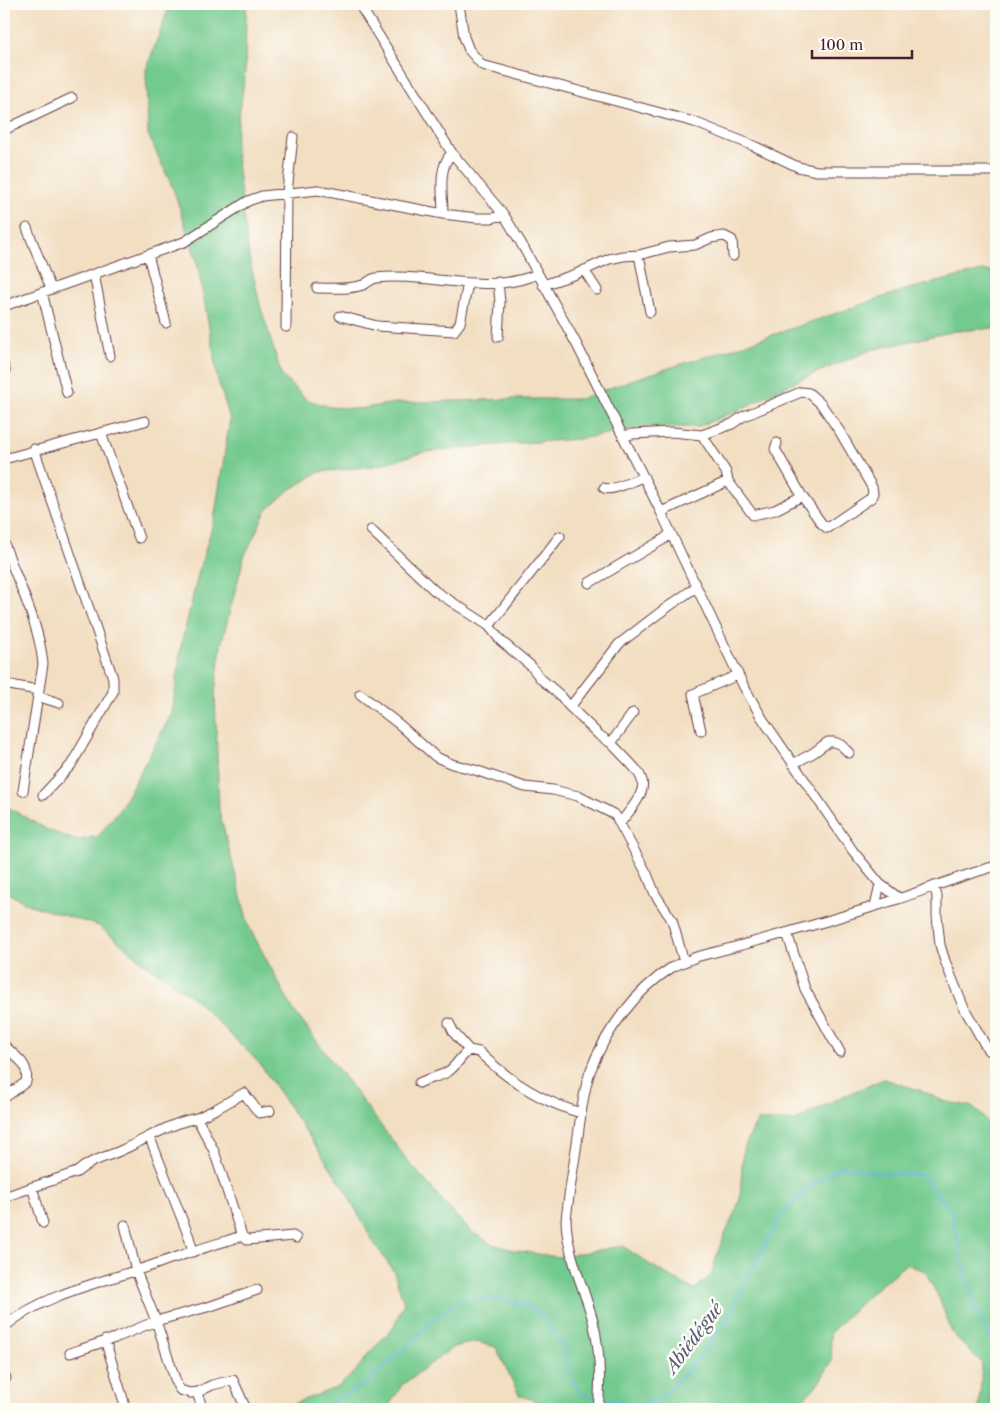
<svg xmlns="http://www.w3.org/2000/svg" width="1000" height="1413" font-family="'Libre Caslon Text',serif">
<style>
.green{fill:#73ca8f;stroke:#5e745d}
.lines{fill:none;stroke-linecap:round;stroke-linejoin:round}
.stream{stroke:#67b6e1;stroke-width:2}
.minor-casing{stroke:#633c42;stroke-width:11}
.minor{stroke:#fff;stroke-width:9}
.labels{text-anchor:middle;stroke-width:5;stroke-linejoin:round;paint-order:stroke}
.water-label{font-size:18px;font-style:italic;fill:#565b74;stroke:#fdfcf7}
</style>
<rect width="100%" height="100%" fill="#fdfcf7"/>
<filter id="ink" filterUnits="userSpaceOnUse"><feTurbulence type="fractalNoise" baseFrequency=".02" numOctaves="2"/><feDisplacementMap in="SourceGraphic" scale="10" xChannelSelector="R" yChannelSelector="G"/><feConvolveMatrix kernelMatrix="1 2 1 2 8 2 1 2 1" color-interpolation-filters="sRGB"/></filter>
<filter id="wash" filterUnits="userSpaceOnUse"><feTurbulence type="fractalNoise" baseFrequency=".0096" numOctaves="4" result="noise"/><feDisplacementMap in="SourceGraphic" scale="20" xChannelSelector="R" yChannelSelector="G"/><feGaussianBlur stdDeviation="1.12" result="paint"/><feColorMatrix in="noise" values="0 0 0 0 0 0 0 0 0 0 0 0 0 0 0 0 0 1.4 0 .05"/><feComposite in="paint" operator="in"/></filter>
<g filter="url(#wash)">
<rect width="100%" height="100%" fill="#f2dec1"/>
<path class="green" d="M 170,4 L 247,4 L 246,16 L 245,73 L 235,145 L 248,252 L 260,305 L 282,376 L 307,400 L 330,407 L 359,409 L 395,403 L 512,399 L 580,399 L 634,379 L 746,344 L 904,290 L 982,271 L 996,271 L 996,328 L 955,331 L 871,350 L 792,383 L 739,410 L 697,427 L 644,427 L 579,439 L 494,445 L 425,452 L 374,466 L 319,472 L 288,491 L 266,511 L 244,557 L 221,645 L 215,694 L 219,811 L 249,927 L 294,1011 L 407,1160 L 457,1217 L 473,1233 L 492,1244 L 513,1250 L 557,1257 L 623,1246 L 649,1264 L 694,1290 L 712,1274 L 718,1251 L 740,1200 L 743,1150 L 757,1121 L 795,1121 L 841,1097 L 884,1079 L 925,1092 L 943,1101 L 974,1107 L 996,1131 L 996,1409 L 979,1409 L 982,1363 L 952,1333 L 940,1300 L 925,1271 L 906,1264 L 873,1291 L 830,1333 L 832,1361 L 818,1384 L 796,1407 L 796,1409 L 559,1409 L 519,1395 L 496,1347 L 476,1342 L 453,1347 L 402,1385 L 387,1409 L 279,1409 L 338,1387 L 355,1372 L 370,1352 L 393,1328 L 404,1303 L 394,1272 L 374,1243 L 341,1183 L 259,1063 L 195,999 L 146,964 L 99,926 L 30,905 L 4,891 L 4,805 L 46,829 L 77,841 L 98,836 L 120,809 L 172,713 L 181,646 L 199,571 L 214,520 L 230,419 L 217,377 L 213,349 L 197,262 L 174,191 L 148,134 L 146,70 Z"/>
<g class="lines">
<path class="stream" d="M 602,1398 L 638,1405 L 658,1400 L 691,1368 L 725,1323 L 749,1274 L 780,1218 L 810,1186 L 840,1166 L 879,1173 L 921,1175 L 951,1210 L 962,1259 L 975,1308 L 996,1349
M 321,1409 L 363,1385 L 403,1350 L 432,1320 L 464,1298 L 502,1298 L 540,1312 L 564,1348 L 571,1378 L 581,1394 L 597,1397"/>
</g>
</g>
<g filter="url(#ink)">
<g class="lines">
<defs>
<path id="minor" d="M 359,4 L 452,153 L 504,215 L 521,243 L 577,345 L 661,512 L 744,687 L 762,718 L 853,851 L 880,884 L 899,898
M 459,4 L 464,37 L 469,50 L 482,65 L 694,122 L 754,146 L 798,167 L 817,171 L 996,171
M 4,130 L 72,98
M 443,214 C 443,194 437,168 452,153
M 27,228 L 51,289
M 148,255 L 166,323
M 639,255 L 650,312
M 584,270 L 597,290
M 94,274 L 110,356
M 543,285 L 576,274 L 609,259 L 623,256 L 639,255 L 669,247 L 695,245 L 711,238 L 724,236 L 732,240 L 733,256
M 317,288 C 332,288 348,290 363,285 C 368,283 370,279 376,278 C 427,272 490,296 537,274
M 42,292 L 67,393
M 4,306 L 184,242 L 248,201 L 262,196 L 318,190 L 443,214 L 477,218 L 492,218 L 504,215
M 340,316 L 377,326 L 454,331 L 460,323 L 468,283
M 286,327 L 287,192 L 293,137
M 498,337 L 500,302 L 498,282
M 4,367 L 5,370
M 101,433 L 139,538
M 702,435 L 726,472 L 728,481
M 623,436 L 632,434 L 672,432 L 702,435 L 732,424 L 742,417 L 801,392 L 809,393 L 821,404 L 840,432 L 872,487 L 873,493 L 871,498 L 827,528 L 822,524 L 802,496 L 775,510 L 753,515 L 728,481 L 661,512
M 777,443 L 775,449 L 802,496
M 34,449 L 113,678 L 113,692 L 71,765 L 43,795
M 4,459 L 145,421
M 604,488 C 613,492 633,480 644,477
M 371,530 L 435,591 L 489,626 L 501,641 L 531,666 L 541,679 L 561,696 L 568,705 L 599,735 L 611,743
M 4,543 C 17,582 39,621 43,664 L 23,791
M 589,583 L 664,539 L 671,533
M 489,626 L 560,536
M 4,684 L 38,690
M 360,694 L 400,725 L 436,757 L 452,764 L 475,770 L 525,787 L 553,790 L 578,796 L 615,815 L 647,874 L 655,894 L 672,920 L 684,962
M 37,696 L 59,703
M 570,707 L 619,644 L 658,614 L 696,587
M 701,731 L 693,694 L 738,675
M 793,764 L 813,753 L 828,742 L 834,742 L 841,745 L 849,753
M 620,823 C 656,780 646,780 611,743 L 633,713
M 934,886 L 937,896 L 937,916 L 940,945 L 945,961 L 963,1006 L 988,1050
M 875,906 L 880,884
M 787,933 L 805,989 L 840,1052
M 449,1023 L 454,1033 L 469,1050
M 4,1045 C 15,1057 30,1063 26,1082 L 4,1098
M 419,1083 C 427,1079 442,1076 449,1071 C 457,1065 461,1056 469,1050 L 479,1052 C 508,1080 543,1102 581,1113
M 150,1138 L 189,1237 L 193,1252
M 32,1187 L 43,1223
M 4,1197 L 77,1172 C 90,1160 107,1157 122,1150 C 147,1139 170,1123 197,1118
M 125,1225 L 136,1271 L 156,1321 L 177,1385 L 180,1390 L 190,1393 L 198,1392
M 242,1236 L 247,1240 L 293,1236 L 296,1238
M 4,1327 C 42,1295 98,1283 144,1268 C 155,1265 166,1260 177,1257 C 198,1249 220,1243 242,1236 L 214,1151 L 197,1118 L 216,1109 L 244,1093 L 259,1113 L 270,1111
M 105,1340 L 124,1402
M 70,1353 L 115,1338 L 156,1321 L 211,1306 L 257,1290
M 4,1378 L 6,1378
M 203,1409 L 198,1396 L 198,1392 L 212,1385 L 233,1380 L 246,1409
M 598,1409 C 601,1379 600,1350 593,1321 C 584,1287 567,1255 566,1220 C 569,1192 574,1164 578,1136 C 581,1115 583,1092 590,1072 C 604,1033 636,990 671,968 C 679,963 688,961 696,957 C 764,940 832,920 898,899 C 931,888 963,875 996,866"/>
</defs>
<use href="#minor" class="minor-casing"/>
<use href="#minor" class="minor"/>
</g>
</g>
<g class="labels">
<g class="water-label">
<text transform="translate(694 1338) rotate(-53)" y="6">Abiédégué</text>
</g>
</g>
<rect width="1000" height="1413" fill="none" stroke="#fdfcf7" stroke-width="20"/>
<path d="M812 50v8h100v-8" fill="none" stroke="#4a1f2b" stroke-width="2.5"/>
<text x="820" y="50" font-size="15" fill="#4a1f2b" stroke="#fdfcf7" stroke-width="4" paint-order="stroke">100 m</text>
</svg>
